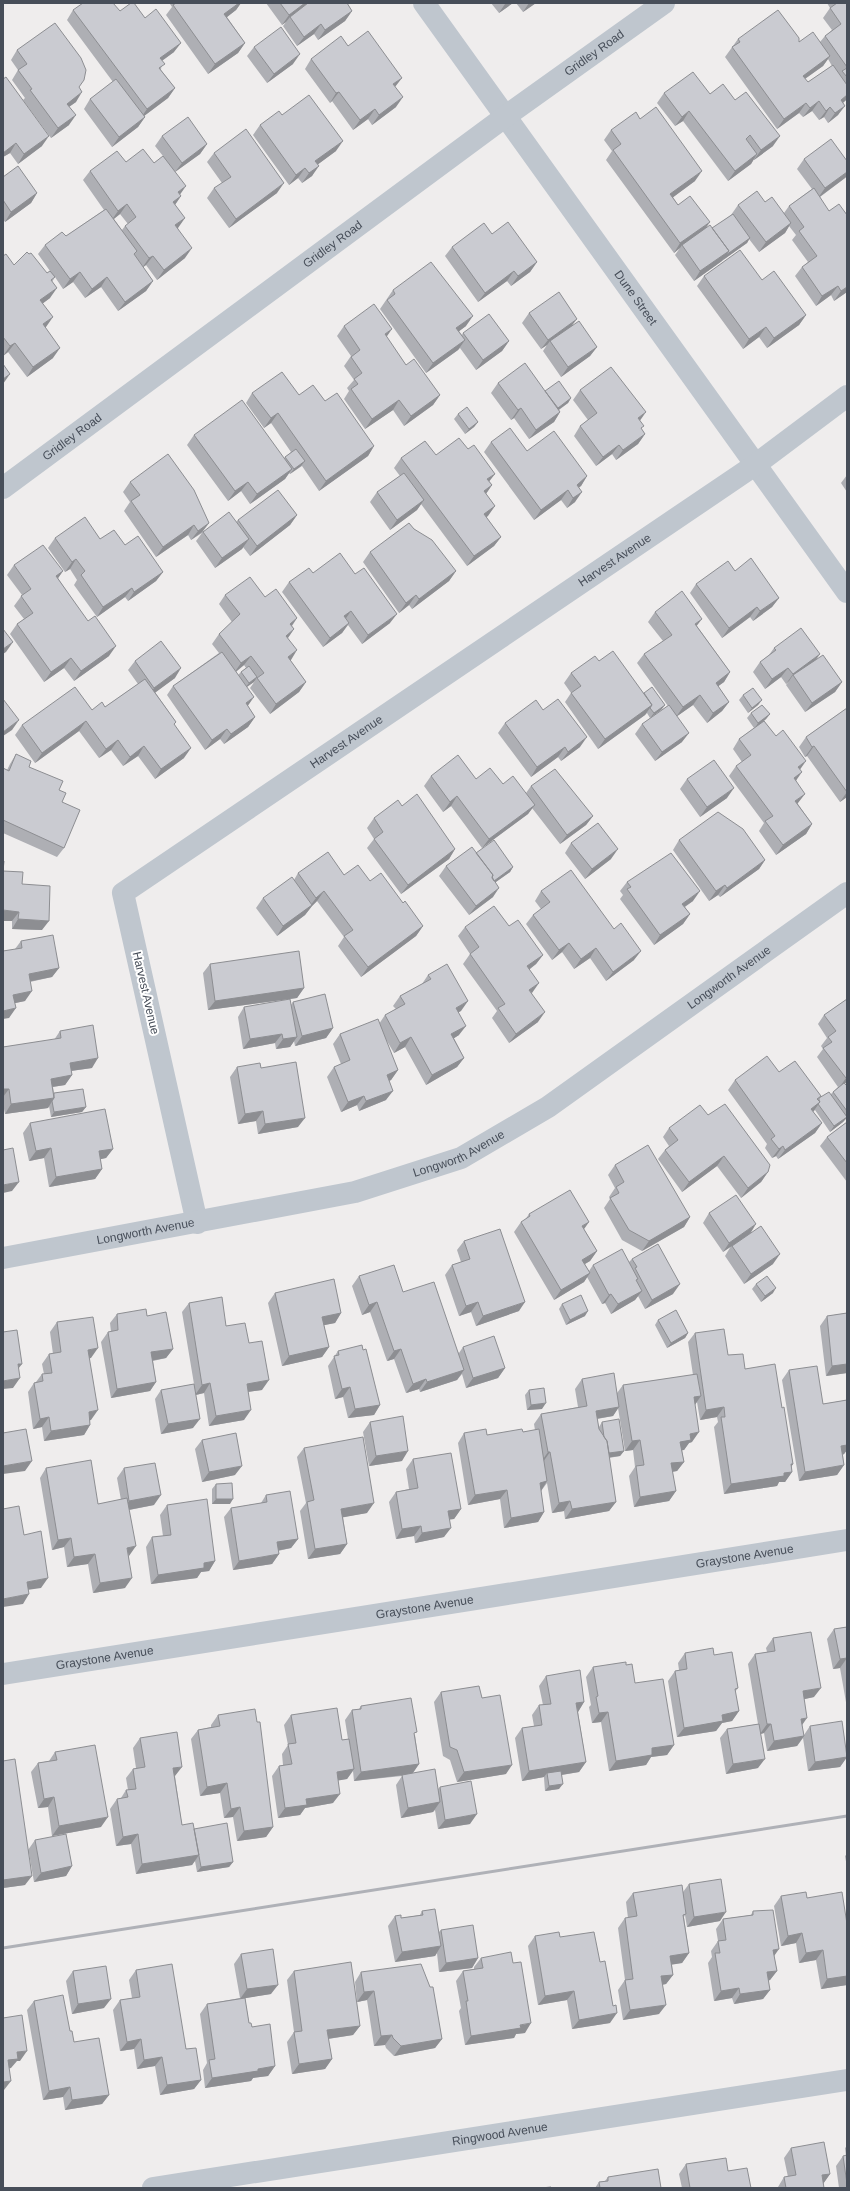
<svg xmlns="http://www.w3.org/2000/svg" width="850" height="2191" font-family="Arial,sans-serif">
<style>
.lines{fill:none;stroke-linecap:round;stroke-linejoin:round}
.minor{stroke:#bfc6ce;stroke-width:22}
.rail{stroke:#afb1b7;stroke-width:3}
.wall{fill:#aeafb4;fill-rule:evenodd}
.shaded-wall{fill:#8d8e92}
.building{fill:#cacbd1;stroke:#8d8e92}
.labels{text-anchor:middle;stroke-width:4;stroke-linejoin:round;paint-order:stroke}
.street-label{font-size:12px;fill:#474e59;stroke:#fff}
</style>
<rect width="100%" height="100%" fill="#efeded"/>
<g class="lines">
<g class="minor">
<path id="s1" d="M 424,3 L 847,592"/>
<path id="s2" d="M 3,488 L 506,116 L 664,3"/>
<path id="s3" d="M 197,1223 L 123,893 L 755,465 L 847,396"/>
<path id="s4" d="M 3,1258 L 355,1192 L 461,1158 L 548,1107 L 847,893"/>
<path id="s5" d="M 3,1674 L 847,1540"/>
<path id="s6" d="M 153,2188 L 847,2080"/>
</g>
<path class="rail" d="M 3,1948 L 847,1816"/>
</g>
<path class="wall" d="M 170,3 L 241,3 L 236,10 L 227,17 L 245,43 L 238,53 L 208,74 L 166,15 L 172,7 L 170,4 Z
M 266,3 L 347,3 L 352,11 L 345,21 L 318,40 L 314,34 L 297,46 L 283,26 L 286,22 L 282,25 Z
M 491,3 L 513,3 L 499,13 Z
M 516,3 L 536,3 L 523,12 Z
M 827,3 L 847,3 L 847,99 L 843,103 L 838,115 L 828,123 L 824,117 L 819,120 L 812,111 L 803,117 L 799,113 L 777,129 L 725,57 L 738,39 L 820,42 L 825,36 L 832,30 L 823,18 L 830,8 ZM 828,59 L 832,66 L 808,82 L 805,79 L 823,66 Z
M 73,10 L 120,11 L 145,18 L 174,52 L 162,61 L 161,70 L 175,88 L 168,98 L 144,116 L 145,117 L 138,127 L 112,147 L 84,109 L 90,99 L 113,82 L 67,20 Z
M 348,46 L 395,87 L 396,107 L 372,125 L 368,119 L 353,130 L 332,101 L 330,103 L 305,69 L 311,59 Z
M 254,47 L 293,64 L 267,83 L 247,56 Z
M 17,50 L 79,87 L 76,102 L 69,107 L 69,125 L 51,138 L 23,100 L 25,98 L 12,80 L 18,70 L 11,60 Z
M 3,79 L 42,146 L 18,164 L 10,153 L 3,157 Z
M 664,93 L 710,94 L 735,100 L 773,146 L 754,160 L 754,159 L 751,164 L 728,181 L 683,121 L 675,126 L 657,103 Z
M 282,115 L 336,151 L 318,164 L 312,176 L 302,183 L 298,178 L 289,185 L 253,135 L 260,125 Z
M 640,119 L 695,181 L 673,197 L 678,205 L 705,229 L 712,229 L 731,215 L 738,205 L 765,202 L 784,213 L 789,206 L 812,189 L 797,169 L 804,159 L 847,161 L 847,176 L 845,178 L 820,197 L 847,292 L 834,301 L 831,295 L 816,306 L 795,276 L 802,267 L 808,262 L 792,240 L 796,235 L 789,226 L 785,233 L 759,252 L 749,239 L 747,243 L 694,281 L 675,255 L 680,248 L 674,253 L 606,160 L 612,151 L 604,140 L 611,130 Z
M 162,136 L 207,144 L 200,154 L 175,172 L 180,195 L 181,196 L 175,205 L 178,228 L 185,258 L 157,280 L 146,265 L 143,267 L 153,281 L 146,291 L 118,311 L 101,287 L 85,298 L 73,282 L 63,289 L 55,277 L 52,282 L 50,298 L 43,303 L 45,327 L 53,358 L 27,377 L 8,352 L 3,356 L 3,256 L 14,265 L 47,273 L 50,271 L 38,254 L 45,245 L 66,236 L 104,210 L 83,180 L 90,171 L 126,162 L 154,163 L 163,156 L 155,146 ZM 120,214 L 128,224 L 125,226 L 122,230 L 114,219 Z
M 214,153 L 277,193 L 229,228 L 207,198 L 214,188 L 222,183 L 207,162 Z
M 3,177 L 37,193 L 31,203 L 5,222 L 3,219 Z
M 492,234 L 537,262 L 530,272 L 511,286 L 507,281 L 478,302 L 445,256 L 452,247 Z
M 704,276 L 762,280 L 806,315 L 799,325 L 767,348 L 759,337 L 743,349 L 697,286 Z
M 393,290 L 466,326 L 459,331 L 462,335 L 463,333 L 509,341 L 502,351 L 476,370 L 460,348 L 458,350 L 426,373 L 380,309 Z
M 529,313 L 573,325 L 597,347 L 590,356 L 561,377 L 543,351 L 547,345 L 541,349 L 522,323 Z
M 344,326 L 386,337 L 406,365 L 440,395 L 433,405 L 404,426 L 393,410 L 365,429 L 344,399 L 349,391 L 347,388 L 354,380 L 344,366 L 351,356 L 337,336 Z
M 498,383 L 545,391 L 571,398 L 568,403 L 559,410 L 560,412 L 554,422 L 529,439 L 514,418 L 511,420 L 491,393 Z
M 580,390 L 640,421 L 641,429 L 645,434 L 638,444 L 616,460 L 612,454 L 596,466 L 574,436 L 580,426 L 588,420 L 573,400 Z
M 252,393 L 299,395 L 325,401 L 374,446 L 368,456 L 319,491 L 302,466 L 290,474 L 289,473 L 285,479 L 250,504 L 241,491 L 228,501 L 187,445 L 194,435 L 284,458 L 291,452 L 271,423 L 264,428 L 246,403 Z
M 458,414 L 478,422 L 474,427 L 465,434 L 454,419 Z
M 491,442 L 527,451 L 587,476 L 581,486 L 579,487 L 575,502 L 567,508 L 561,500 L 534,520 L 484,452 Z
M 436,455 L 489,481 L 492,485 L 486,494 L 495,506 L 486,517 L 501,537 L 494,546 L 467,566 L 421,504 L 417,510 L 390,530 L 370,502 L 377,492 L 400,476 L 394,468 L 401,458 Z
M 847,475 L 847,492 L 841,483 Z
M 130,482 L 209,523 L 203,531 L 236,522 L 238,520 L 297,515 L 290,525 L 250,556 L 243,547 L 242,549 L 215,568 L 196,541 L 202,533 L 191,540 L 188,535 L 156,557 L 124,511 L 130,502 L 123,492 Z
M 414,529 L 456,571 L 449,581 L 412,609 L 409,605 L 399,613 L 363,562 L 370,552 Z
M 55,538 L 125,545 L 163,572 L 156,581 L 128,601 L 125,597 L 97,617 L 74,585 L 77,580 L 70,569 L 65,572 L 48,548 Z
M 14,565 L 63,571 L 58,578 L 109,656 L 74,681 L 64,668 L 44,682 L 10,634 L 17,624 L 24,619 L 14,606 L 22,595 L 7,575 Z
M 735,571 L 779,598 L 772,607 L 753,621 L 750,617 L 722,638 L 690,593 L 696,584 Z
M 313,573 L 390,623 L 362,644 L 348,625 L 342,633 L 323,647 L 282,592 L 289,582 Z
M 225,595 L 265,597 L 297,618 L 292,626 L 294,629 L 288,638 L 290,660 L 306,682 L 299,692 L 270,714 L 250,688 L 255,681 L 254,682 L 247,687 L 248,706 L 255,717 L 248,727 L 224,744 L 220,739 L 205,750 L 167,695 L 173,686 L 219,653 L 212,644 L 219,634 L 232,622 L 219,604 ZM 244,665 L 246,668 L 241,672 L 238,675 L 236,672 Z
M 655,612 L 697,626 L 730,672 L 724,682 L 718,686 L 729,702 L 722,711 L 707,723 L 693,705 L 677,716 L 682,742 L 655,761 L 635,734 L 642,724 L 668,706 L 637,663 L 644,654 L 663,641 L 648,622 Z
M 774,648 L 816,660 L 842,682 L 835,692 L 805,712 L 786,685 L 789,681 L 786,684 L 781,677 L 765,689 L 753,672 L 760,662 L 769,655 Z
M 135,661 L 175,678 L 155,692 L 176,722 L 174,725 L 184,758 L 155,779 L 138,756 L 123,766 L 111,750 L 99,758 L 79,731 L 35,763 L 15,735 L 22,725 L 105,707 L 138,684 L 128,670 Z
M 599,661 L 644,693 L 665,705 L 661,710 L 650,718 L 647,713 L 645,715 L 598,749 L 565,702 L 571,693 L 564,683 L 571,673 Z
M 743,695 L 762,700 L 758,705 L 748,713 L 739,700 Z
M 847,708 L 847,797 L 840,802 L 807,756 L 805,757 L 799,747 L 806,737 Z
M 543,710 L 580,747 L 561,761 L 558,757 L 531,777 L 498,733 L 505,723 Z
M 751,713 L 770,714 L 766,719 L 764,721 L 800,770 L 796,781 L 798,804 L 812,824 L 806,834 L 776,855 L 759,831 L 764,823 L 729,776 L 736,766 L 742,762 L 733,749 L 739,739 L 754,728 L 747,718 Z
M 16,754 L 29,767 L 59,790 L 62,802 L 64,848 L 57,857 L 3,833 L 3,768 L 7,770 L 10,764 Z
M 431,776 L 476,779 L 503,784 L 526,793 L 531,786 L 593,816 L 586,825 L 560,844 L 532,808 L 528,814 L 482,848 L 451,806 L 443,812 L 424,786 Z
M 687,779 L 727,798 L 700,817 L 680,789 Z
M 402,806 L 455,849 L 449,859 L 401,894 L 367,848 L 374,839 L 367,828 L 374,818 Z
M 679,840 L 765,860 L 759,869 L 720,897 L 718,895 L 709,901 L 673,850 Z
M 571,843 L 611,859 L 585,879 L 565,853 Z
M 476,853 L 513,867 L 510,872 L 496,882 L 493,897 L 469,915 L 439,876 L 446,866 Z
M 3,871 L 22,884 L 42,930 L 12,929 L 12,921 Z
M 298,873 L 344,875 L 370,881 L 403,903 L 423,926 L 416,936 L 361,977 L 338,946 L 344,937 L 317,901 L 312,906 L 305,915 L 277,936 L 256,908 L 263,898 L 294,880 Z
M 627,882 L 693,901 L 685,907 L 690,914 L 683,924 L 654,945 L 620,899 L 623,895 L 620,891 Z
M 541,891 L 634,960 L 606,981 L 590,958 L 574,969 L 562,952 L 552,960 L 526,924 L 533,915 L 541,909 L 535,901 Z
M 509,926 L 543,955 L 536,964 L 529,970 L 532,993 L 538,1022 L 509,1043 L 492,1018 L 497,1011 L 463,964 L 470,954 L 458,936 L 465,927 Z
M 21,941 L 59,968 L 52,977 L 30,982 L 25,1001 L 15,1003 L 9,1018 L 15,949 Z
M 210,964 L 304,988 L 297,998 L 208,1010 L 203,973 Z
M 428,975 L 461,1011 L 458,1012 L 459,1035 L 454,1038 L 464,1058 L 457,1067 L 426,1085 L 405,1047 L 394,1053 L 384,1036 L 398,1070 L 391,1080 L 389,1081 L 386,1100 L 359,1111 L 357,1105 L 341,1112 L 327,1077 L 334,1067 L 341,1064 L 333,1044 L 340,1034 L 379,1024 L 385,1015 L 396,1009 L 393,1006 L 400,996 L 422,984 Z
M 847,999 L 847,1082 L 845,1083 L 847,1086 L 847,1120 L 846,1119 L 843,1122 L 830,1132 L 815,1110 L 813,1112 L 822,1123 L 815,1133 L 778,1159 L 776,1156 L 772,1158 L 765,1148 L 767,1144 L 728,1090 L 735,1080 L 779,1072 L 819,1098 L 831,1094 L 838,1087 L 817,1057 L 823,1049 L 821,1046 L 827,1038 L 818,1024 L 824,1015 Z
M 293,1002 L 333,1028 L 326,1038 L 295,1046 L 294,1041 L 290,1047 L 276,1049 L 275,1043 L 243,1049 L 238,1017 L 244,1007 L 291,1005 Z
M 60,1031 L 92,1068 L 71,1071 L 72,1075 L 65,1085 L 53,1087 L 54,1093 L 86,1107 L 82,1112 L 51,1117 L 49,1106 L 48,1108 L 5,1114 L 3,1104 L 3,1047 L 54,1040 Z
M 237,1067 L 261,1068 L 298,1127 L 258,1134 L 256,1121 L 238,1124 L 230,1077 Z
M 708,1115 L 768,1172 L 761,1182 L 741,1198 L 717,1166 L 682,1192 L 658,1159 L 665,1150 L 669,1146 L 663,1137 L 669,1128 Z
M 847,1122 L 847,1182 L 820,1146 L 827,1137 Z
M 30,1123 L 113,1149 L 106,1158 L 100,1159 L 102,1169 L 95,1179 L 49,1187 L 44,1158 L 29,1161 L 23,1133 Z
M 615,1165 L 690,1217 L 684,1227 L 642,1251 L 622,1240 L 604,1208 L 610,1199 L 609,1197 L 615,1188 L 608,1175 Z
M 709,1213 L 750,1234 L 773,1264 L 744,1284 L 725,1256 L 731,1246 L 723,1252 L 703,1223 Z
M 529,1214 L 584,1229 L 597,1251 L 590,1261 L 585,1264 L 589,1271 L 593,1265 L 629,1262 L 632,1259 L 673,1294 L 645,1309 L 638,1296 L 635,1300 L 611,1314 L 605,1303 L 602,1304 L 587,1277 L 584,1282 L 554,1300 L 514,1232 L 521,1222 L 525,1220 Z
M 464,1241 L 519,1311 L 476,1326 L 471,1312 L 459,1316 L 445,1275 L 452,1265 L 461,1262 L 457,1250 Z
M 359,1276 L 403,1292 L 459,1353 L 463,1347 L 505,1368 L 498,1378 L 466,1388 L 462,1374 L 457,1380 L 420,1392 L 419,1389 L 406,1393 L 394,1359 L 387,1361 L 370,1312 L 362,1315 L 352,1286 Z
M 756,1284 L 773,1293 L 761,1302 L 752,1289 Z
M 275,1293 L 341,1313 L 335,1323 L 324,1325 L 329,1347 L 322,1357 L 282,1366 L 268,1303 Z
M 189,1303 L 226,1326 L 249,1343 L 262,1390 L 248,1392 L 244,1420 L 209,1426 L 204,1393 L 196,1395 L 193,1428 L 161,1434 L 155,1399 L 161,1390 L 194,1384 L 182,1312 Z
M 562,1304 L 585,1316 L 566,1325 L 559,1309 Z
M 847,1313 L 847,1373 L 826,1376 L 820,1326 L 827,1316 Z
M 117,1314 L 147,1316 L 173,1349 L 166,1358 L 153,1361 L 156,1382 L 150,1391 L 111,1398 L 101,1342 L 108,1332 L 111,1332 L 110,1323 Z
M 658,1320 L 688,1333 L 685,1338 L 667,1348 L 655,1325 Z
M 57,1322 L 91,1358 L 89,1358 L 91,1420 L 90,1420 L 90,1425 L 84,1435 L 44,1441 L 42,1427 L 33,1429 L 28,1392 L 34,1383 L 36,1382 L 42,1374 L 44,1374 L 42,1364 L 49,1354 L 53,1354 L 50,1332 Z
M 695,1333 L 728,1355 L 745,1369 L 782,1408 L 793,1464 L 791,1467 L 792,1472 L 785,1482 L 779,1482 L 777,1486 L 724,1494 L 714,1427 L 718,1422 L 717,1417 L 700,1420 L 697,1402 L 695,1405 L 692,1442 L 689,1443 L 684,1450 L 682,1450 L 684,1462 L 677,1471 L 672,1472 L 676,1491 L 669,1501 L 634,1507 L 629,1476 L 635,1467 L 633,1450 L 625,1451 L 618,1408 L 613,1416 L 597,1419 L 599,1427 L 602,1422 L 624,1451 L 620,1456 L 609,1458 L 616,1502 L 609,1511 L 565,1519 L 564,1511 L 552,1513 L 547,1483 L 541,1491 L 544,1512 L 538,1522 L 504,1528 L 500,1499 L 468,1505 L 458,1443 L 464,1433 L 487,1435 L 523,1432 L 535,1430 L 534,1424 L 541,1414 L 578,1407 L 575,1389 L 582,1379 L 617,1393 L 623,1385 L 693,1375 L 688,1342 Z
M 363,1350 L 380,1405 L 374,1415 L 348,1418 L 343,1397 L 335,1399 L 328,1366 L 338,1351 Z
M 789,1370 L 823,1404 L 847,1400 L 847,1450 L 844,1454 L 843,1455 L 844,1465 L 837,1475 L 799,1481 L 782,1380 Z
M 529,1390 L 542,1409 L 527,1410 L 525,1395 Z
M 370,1422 L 402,1461 L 369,1466 L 363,1432 Z
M 202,1440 L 235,1475 L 202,1482 L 195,1449 Z
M 304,1448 L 367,1513 L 343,1517 L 347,1544 L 340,1554 L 308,1559 L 300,1511 L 306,1503 L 297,1457 Z
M 413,1459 L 461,1509 L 454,1519 L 450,1519 L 444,1537 L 415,1543 L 414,1536 L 396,1539 L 389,1502 L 396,1492 L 409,1489 L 406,1469 Z
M 46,1468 L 98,1504 L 121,1500 L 117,1478 L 124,1468 L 154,1505 L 129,1510 L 129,1556 L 125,1588 L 93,1593 L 88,1564 L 67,1567 L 64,1547 L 52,1550 L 40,1478 Z
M 216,1484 L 230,1504 L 212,1504 L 212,1489 Z
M 266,1495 L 298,1539 L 291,1548 L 278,1551 L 279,1554 L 272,1564 L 233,1570 L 224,1517 L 231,1508 L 261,1503 Z
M 167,1505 L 215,1561 L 209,1571 L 201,1572 L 197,1578 L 151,1584 L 146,1547 L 152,1537 L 163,1536 L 160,1515 Z
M 847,1627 L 847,1708 L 840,1668 L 833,1669 L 827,1639 L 834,1629 Z
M 773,1638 L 814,1697 L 804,1699 L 802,1725 L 804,1735 L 810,1726 L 847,1757 L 840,1767 L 808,1771 L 803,1738 L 797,1746 L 767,1751 L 764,1733 L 761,1734 L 758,1768 L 726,1774 L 720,1738 L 727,1729 L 758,1724 L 748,1664 L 755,1654 L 767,1652 L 766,1648 Z
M 685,1653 L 714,1655 L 738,1688 L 735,1692 L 739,1711 L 732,1721 L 722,1723 L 716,1731 L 677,1737 L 668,1681 L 675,1671 L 679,1670 L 678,1663 Z
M 626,1665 L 635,1683 L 674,1745 L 667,1755 L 651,1757 L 646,1765 L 609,1771 L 601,1722 L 592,1723 L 589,1707 L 591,1705 L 586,1677 L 593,1667 Z
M 546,1676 L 584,1702 L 578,1712 L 586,1762 L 579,1772 L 562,1775 L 559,1789 L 545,1791 L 544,1778 L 544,1777 L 522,1781 L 515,1738 L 522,1728 L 534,1726 L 532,1715 L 539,1705 L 543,1705 L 539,1686 Z
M 441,1692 L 482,1698 L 506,1774 L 457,1782 L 450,1760 L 443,1756 L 434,1702 Z
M 361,1706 L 415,1735 L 419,1764 L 413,1773 L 438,1789 L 440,1787 L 470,1824 L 438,1829 L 435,1810 L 433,1812 L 401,1818 L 396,1785 L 402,1776 L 354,1781 L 353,1771 L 347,1779 L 338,1780 L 333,1803 L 305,1808 L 300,1815 L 278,1818 L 272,1776 L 279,1766 L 283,1765 L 282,1754 L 288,1745 L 284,1725 L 291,1715 L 342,1740 L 348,1739 L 345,1720 L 352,1710 L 359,1709 Z
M 218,1715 L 273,1827 L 266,1837 L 237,1841 L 233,1817 L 224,1818 L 220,1793 L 200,1796 L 191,1739 L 198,1730 L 211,1727 L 211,1725 Z
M 140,1738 L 175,1776 L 182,1825 L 194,1829 L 233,1862 L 229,1867 L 197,1872 L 195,1861 L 192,1865 L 136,1874 L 131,1844 L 116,1846 L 110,1809 L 117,1799 L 121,1798 L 126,1790 L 128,1790 L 126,1778 L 133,1769 L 136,1768 L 133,1748 Z
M 55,1752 L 101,1827 L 52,1836 L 48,1807 L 38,1808 L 31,1772 L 38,1763 L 49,1761 Z
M 3,1761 L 28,1850 L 35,1840 L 72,1866 L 66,1876 L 34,1882 L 29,1853 L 25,1885 L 3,1888 Z
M 847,1854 L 847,1867 L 845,1856 Z
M 689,1884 L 720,1921 L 687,1927 L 685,1915 L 684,1917 L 689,1953 L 682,1963 L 672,1964 L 673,1975 L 666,1984 L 662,1985 L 659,2014 L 623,2020 L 618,1990 L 625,1980 L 618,1928 L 625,1918 L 628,1918 L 626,1902 L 633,1893 L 683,1892 Z
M 781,1896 L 807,1898 L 847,1924 L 847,1985 L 821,1989 L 816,1960 L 799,1963 L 796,1943 L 781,1946 L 774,1906 Z
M 422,1911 L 439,1932 L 441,1930 L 478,1958 L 472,1968 L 439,1972 L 437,1953 L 435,1956 L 395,1962 L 388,1926 L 395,1916 L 401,1918 L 420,1915 Z
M 753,1911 L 774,1955 L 777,1971 L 770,1980 L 768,1981 L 770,1990 L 763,1999 L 734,2004 L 732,1998 L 714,2001 L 708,1963 L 712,1957 L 711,1951 L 718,1941 L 716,1929 L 723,1919 L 751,1915 Z
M 535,1936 L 560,1937 L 610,2023 L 572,2029 L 567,2000 L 538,2005 L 528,1946 Z
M 241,1954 L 271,1994 L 245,1998 L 249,2023 L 252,2027 L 275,2066 L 268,2076 L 253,2078 L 251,2081 L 205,2088 L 203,2070 L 207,2063 L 200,2014 L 207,2004 L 240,1998 L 234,1964 Z
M 481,1958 L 525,2033 L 516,2034 L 514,2038 L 465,2045 L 459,2011 L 461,2008 L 456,1981 L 463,1971 L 474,1969 L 474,1967 Z
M 136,1970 L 186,2049 L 201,2080 L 194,2089 L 160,2095 L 155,2066 L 137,2069 L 134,2049 L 120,2051 L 113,2010 L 120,2000 L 132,1998 L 129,1980 Z
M 73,1971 L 104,2008 L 72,2014 L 66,1981 Z
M 294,1971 L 360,2026 L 353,2035 L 328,2039 L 332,2059 L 325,2069 L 292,2074 L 287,2042 L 294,2032 L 287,1980 Z
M 361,1972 L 430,1987 L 442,2039 L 435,2048 L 394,2056 L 386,2048 L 385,2045 L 374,2046 L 367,2000 L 357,2002 L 355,1982 Z
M 34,2001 L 70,2031 L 74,2042 L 109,2095 L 102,2104 L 65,2110 L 63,2097 L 43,2100 L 27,2010 Z
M 847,2146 L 847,2188 L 839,2188 L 836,2166 L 843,2156 L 846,2156 L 845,2148 Z
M 791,2148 L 830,2174 L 823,2184 L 824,2188 L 778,2188 L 778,2187 L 784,2177 L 788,2177 L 784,2158 Z
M 686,2164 L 728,2171 L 751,2188 L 682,2188 L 679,2174 Z
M 608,2177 L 661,2188 L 595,2188 L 599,2182 L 605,2181 Z"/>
<path class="shaded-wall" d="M 239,3 L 241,3 L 236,10 L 218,24 L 224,14 Z
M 305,3 L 311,3 L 290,17 L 286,22 L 282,25 L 289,15 Z
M 506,3 L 513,3 L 499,13 L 505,4 Z
M 529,3 L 536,3 L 523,12 Z
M 352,11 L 345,21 L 318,40 L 325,30 Z
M 321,24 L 314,34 L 297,46 L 304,37 Z
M 181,43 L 174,52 L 153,67 L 160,58 Z
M 245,43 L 238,53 L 208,74 L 215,64 Z
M 300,54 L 293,64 L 267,83 L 274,74 Z
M 830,56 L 823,66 L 796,85 L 803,76 Z
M 402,78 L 395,87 L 393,84 Z
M 175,88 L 168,98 L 140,119 L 147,109 Z
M 82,92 L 76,102 L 60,113 L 67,104 Z
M 339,92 L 332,101 L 330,103 L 336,93 Z
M 847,95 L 847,99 L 845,101 L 834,110 L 841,100 Z
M 403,97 L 396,107 L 372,125 L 379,115 Z
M 819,101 L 812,111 L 803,117 L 810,108 Z
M 806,103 L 799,113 L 777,129 L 784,119 Z
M 845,106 L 838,115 L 828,123 L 835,113 Z
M 830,107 L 824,117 L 819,120 L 826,111 Z
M 375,109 L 368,119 L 353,130 L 360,120 Z
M 689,111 L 683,121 L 675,126 L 682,117 Z
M 76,115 L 69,125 L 51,138 L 58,128 Z
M 145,117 L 138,127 L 112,147 L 119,137 Z
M 49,136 L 42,146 L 18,164 L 24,154 Z
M 780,136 L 773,146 L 754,160 L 761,150 Z
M 343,141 L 336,151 L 309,171 L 315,161 Z
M 16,143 L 10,153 L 3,157 L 3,153 Z
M 207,144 L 200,154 L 175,172 L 182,163 Z
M 757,154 L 751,164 L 728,181 L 735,171 Z
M 319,166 L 312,176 L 302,183 L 309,173 Z
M 305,168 L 298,178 L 289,185 L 296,175 Z
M 702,171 L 695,181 L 664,204 L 670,194 Z
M 847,172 L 847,176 L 845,178 L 818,198 L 825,188 Z
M 284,183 L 277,193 L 229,228 L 236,219 Z
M 186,186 L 179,196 L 178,192 Z
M 37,193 L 31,203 L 5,222 L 11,212 Z
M 181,196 L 174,206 L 173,202 Z
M 127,204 L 120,214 L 111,221 L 118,211 Z
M 185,218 L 178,228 L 168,235 L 175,225 Z
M 710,222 L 703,232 L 682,245 L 680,248 L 674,253 L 680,243 Z
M 791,223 L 785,233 L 759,252 L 766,242 Z
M 750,238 L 747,243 L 723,260 L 726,255 Z
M 192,248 L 185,258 L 157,280 L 164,270 Z
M 729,251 L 722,261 L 694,281 L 700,271 Z
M 153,256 L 146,265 L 142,268 L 149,258 Z
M 537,262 L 530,272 L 511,286 L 518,276 Z
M 514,271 L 507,281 L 478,302 L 485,293 Z
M 80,272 L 73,282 L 63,289 L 70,279 Z
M 107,277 L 101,287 L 85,298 L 92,289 Z
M 153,281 L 146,291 L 118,311 L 125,302 Z
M 838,286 L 831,295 L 816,306 L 822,296 Z
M 847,287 L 847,292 L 834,301 L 841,291 Z
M 57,288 L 50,298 L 34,310 L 40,300 Z
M 806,315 L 799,325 L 767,348 L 774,338 Z
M 473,316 L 466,326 L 450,338 L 456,328 Z
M 53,317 L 46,327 L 36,334 L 43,324 Z
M 577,319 L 570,328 L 550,341 L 547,345 L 541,349 L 548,340 Z
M 766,327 L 759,337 L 743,349 L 749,339 Z
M 392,329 L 385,339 L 385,334 Z
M 465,340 L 458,350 L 426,373 L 433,363 Z
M 509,341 L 502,351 L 476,370 L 483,360 Z
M 15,343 L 8,352 L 3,356 L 10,346 Z
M 597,347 L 590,356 L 561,377 L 568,367 Z
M 60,348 L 53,358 L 27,377 L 33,367 Z
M 10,374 L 3,384 L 3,379 Z
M 440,395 L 433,405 L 404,426 L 411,416 Z
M 571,398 L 568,403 L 551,415 L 555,410 Z
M 399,400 L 393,410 L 365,429 L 372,419 Z
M 521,408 L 514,418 L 511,420 L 518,410 Z
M 560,412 L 554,422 L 529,439 L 536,430 Z
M 646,412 L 639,422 L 638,418 Z
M 278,413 L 271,423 L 264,428 L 271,418 Z
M 478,422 L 474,427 L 465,434 L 469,429 Z
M 645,434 L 638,444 L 616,460 L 623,450 Z
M 619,445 L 612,454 L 596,466 L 603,457 Z
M 374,446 L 368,456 L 319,491 L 326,481 Z
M 305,461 L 301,466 L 290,474 L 294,469 Z
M 292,469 L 285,479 L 250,504 L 257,494 Z
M 495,474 L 488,483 L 487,479 Z
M 587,476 L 581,486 L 570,494 L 577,485 Z
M 248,482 L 241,491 L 228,501 L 235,491 Z
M 492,485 L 485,495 L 484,491 Z
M 568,490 L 561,500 L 534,520 L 541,510 Z
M 582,492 L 575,502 L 567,508 L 573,498 Z
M 424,500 L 417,510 L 390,530 L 397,520 Z
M 495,506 L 488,516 L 478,524 L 484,514 Z
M 297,515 L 290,525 L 250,556 L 257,546 Z
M 209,523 L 202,532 L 191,540 L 198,531 Z
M 194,525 L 188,535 L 156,557 L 163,547 Z
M 501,537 L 494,546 L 467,566 L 474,556 Z
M 249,539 L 242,549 L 215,568 L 222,558 Z
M 76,559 L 70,569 L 65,572 L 72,562 Z
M 63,571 L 56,581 L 56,576 Z
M 456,571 L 449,581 L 412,609 L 419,599 Z
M 163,572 L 156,581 L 128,601 L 134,592 Z
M 132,588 L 125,597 L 97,617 L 103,607 Z
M 416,595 L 409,605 L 399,613 L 406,603 Z
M 779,598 L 772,607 L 753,621 L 760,611 Z
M 757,607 L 750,617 L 722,638 L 729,628 Z
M 351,611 L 344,621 L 344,616 Z
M 397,614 L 390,623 L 362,644 L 368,635 Z
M 297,618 L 290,628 L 290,624 Z
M 702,619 L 695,628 L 695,624 Z
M 349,623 L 342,633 L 323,647 L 330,638 Z
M 294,629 L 287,639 L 286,636 Z
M 13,642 L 6,652 L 3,654 L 3,649 Z
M 116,646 L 109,656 L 74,681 L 81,671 Z
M 297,650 L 291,660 L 281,667 L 288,657 Z
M 820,654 L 813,664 L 793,675 L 789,681 L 786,684 L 793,674 Z
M 251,656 L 244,665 L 234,673 L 241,663 Z
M 71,658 L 64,668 L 44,682 L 51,672 Z
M 181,668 L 175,678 L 148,698 L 154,688 Z
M 788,668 L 781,677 L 765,689 L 772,679 Z
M 730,672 L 724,682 L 709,693 L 716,683 Z
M 257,677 L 254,682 L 245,688 L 249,683 Z
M 306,682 L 299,692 L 270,714 L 276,704 Z
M 842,682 L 835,692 L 805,712 L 812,703 Z
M 700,695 L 693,705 L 676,717 L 683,707 Z
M 254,697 L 247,707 L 246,703 Z
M 762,700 L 758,705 L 748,713 L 752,708 Z
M 729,702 L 722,711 L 707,723 L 713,713 Z
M 652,705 L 645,715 L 598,749 L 605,739 Z
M 665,705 L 661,710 L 650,718 L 654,713 Z
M 770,714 L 766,719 L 755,728 L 758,723 Z
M 255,717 L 248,727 L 224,744 L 231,734 Z
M 19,720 L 12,730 L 3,736 L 3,732 Z
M 86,721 L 79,731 L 35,763 L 42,753 Z
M 227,729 L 220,739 L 205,750 L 212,740 Z
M 689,733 L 682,742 L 655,761 L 662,752 Z
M 587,737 L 580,747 L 561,761 L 568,752 Z
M 118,740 L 111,750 L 99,758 L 106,749 Z
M 144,746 L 138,756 L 123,766 L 130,757 Z
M 814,746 L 807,756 L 805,757 L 812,747 Z
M 565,747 L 558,757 L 531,777 L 537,767 Z
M 191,748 L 184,758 L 155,779 L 161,769 Z
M 806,761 L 799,771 L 798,767 Z
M 802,772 L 795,782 L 794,778 Z
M 734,788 L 727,798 L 700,817 L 707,807 Z
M 847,792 L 847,797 L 840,802 Z
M 805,794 L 798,803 L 788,810 L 795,801 Z
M 457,796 L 451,806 L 443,812 L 450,802 Z
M 535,805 L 528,814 L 482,848 L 489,839 Z
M 593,816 L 586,825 L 560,844 L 567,835 Z
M 812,824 L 806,834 L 776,855 L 783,845 Z
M 455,849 L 449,859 L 401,894 L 408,885 Z
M 618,849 L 611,859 L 585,879 L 592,869 Z
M 765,860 L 759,869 L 720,897 L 727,888 Z
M 513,867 L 510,872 L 490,886 L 494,881 Z
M 725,885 L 718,895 L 709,901 L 716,891 Z
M 499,888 L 493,897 L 469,915 L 476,906 Z
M 324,891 L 317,901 L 312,906 L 305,915 L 277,936 L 283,926 L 310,906 L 316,898 Z
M 700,891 L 693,901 L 675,913 L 682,904 Z
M 3,910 L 19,912 L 12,921 L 3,921 Z
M 690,914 L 683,924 L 654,945 L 660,935 Z
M 18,919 L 49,921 L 42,930 L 12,929 Z
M 423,926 L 416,936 L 361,977 L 368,967 Z
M 569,943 L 562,952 L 552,960 L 559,950 Z
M 596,948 L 590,958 L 574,969 L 581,959 Z
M 641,951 L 634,960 L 606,981 L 613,972 Z
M 543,955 L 536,964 L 520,976 L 527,966 Z
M 59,968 L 52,977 L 22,983 L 29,974 Z
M 539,983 L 532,993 L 529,990 Z
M 304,988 L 297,998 L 208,1010 L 215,1001 Z
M 32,991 L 25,1001 L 6,1005 L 13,995 Z
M 468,1001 L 461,1011 L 449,1017 L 456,1008 Z
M 16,1008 L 9,1018 L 3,1019 L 3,1011 Z
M 545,1012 L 538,1022 L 509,1043 L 516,1034 Z
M 466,1026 L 459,1035 L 445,1044 L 451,1034 Z
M 333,1028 L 326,1038 L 295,1046 L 302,1036 Z
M 282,1034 L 275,1043 L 243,1049 L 250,1039 Z
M 297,1037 L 290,1047 L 276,1049 L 283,1039 Z
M 411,1037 L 405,1047 L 394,1053 L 400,1043 Z
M 98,1058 L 92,1068 L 63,1072 L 70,1063 Z
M 464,1058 L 457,1067 L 426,1085 L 432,1075 Z
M 398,1070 L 391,1080 L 380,1085 L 387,1075 Z
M 72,1075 L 65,1085 L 45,1088 L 51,1079 Z
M 847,1077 L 847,1082 L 839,1088 L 846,1078 Z
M 3,1089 L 9,1089 L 3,1097 Z
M 393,1091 L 386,1100 L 359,1111 L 366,1101 Z
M 364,1096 L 357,1105 L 341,1112 L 348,1102 Z
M 54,1098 L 48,1108 L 5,1114 L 11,1104 Z
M 820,1102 L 813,1112 L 811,1109 Z
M 86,1107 L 82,1112 L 51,1117 L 54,1112 Z
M 263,1111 L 256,1121 L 238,1124 L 245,1114 Z
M 847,1117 L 843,1122 L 830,1132 L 834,1126 Z
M 305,1118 L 298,1127 L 258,1134 L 265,1124 Z
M 822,1123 L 815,1133 L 778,1159 L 785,1150 Z
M 783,1146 L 776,1156 L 772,1158 L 779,1149 Z
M 51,1148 L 44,1158 L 29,1161 L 36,1151 Z
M 113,1149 L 106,1158 L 92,1161 L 99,1151 Z
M 724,1156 L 717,1166 L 682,1192 L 689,1182 Z
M 102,1169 L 95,1179 L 49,1187 L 56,1177 Z
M 768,1172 L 761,1182 L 741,1198 L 748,1188 Z
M 19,1182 L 12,1191 L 3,1193 L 3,1185 Z
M 690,1217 L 684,1227 L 642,1251 L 649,1241 Z
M 589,1222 L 582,1232 L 582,1226 Z
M 756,1224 L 750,1234 L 723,1252 L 729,1243 Z
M 597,1251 L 590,1261 L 576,1269 L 582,1260 Z
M 780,1254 L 773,1264 L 744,1284 L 751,1274 Z
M 590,1273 L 584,1282 L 554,1300 L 561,1290 Z
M 680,1284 L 673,1294 L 645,1309 L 652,1300 Z
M 776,1288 L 773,1293 L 761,1302 L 765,1296 Z
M 642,1291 L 635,1300 L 611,1314 L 618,1304 Z
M 611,1294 L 605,1303 L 602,1304 L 609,1295 Z
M 377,1302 L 370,1312 L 362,1315 L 369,1305 Z
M 478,1302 L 471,1312 L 459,1316 L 466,1306 Z
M 525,1302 L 519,1311 L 476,1326 L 483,1316 Z
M 588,1311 L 585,1316 L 566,1325 L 570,1320 Z
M 341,1313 L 335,1323 L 315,1327 L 322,1317 Z
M 688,1333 L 685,1338 L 667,1348 L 671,1343 Z
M 329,1347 L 322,1357 L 282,1366 L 289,1356 Z
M 98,1348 L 91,1358 L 81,1360 L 88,1350 Z
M 173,1349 L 166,1358 L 144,1362 L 151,1352 Z
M 401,1349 L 394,1359 L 387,1361 L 394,1351 Z
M 18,1364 L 22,1364 L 15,1373 Z
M 847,1364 L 847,1373 L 826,1376 L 832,1366 Z
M 505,1368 L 498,1378 L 466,1388 L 473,1378 Z
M 464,1370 L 457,1380 L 420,1392 L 427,1382 Z
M 20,1378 L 13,1388 L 3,1389 L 3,1381 Z
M 426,1379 L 419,1389 L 406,1393 L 413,1384 Z
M 269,1380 L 262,1390 L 240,1393 L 247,1384 Z
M 156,1382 L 150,1391 L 111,1398 L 117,1389 Z
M 210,1383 L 204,1393 L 195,1395 L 202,1385 Z
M 350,1387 L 343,1397 L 335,1399 L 342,1389 Z
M 701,1396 L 694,1406 L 694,1397 Z
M 546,1403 L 542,1409 L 527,1410 L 531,1405 Z
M 380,1405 L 374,1415 L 348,1418 L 355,1409 Z
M 619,1407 L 613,1416 L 589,1420 L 596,1411 Z
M 724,1407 L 717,1417 L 700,1420 L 706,1410 Z
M 98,1410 L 91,1420 L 82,1422 L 89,1412 Z
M 251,1410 L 244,1420 L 209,1426 L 216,1416 Z
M 49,1417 L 42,1427 L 33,1429 L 40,1419 Z
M 200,1419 L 193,1428 L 161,1434 L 168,1424 Z
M 90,1425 L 84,1435 L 44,1441 L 51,1431 Z
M 699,1432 L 692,1442 L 689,1443 L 684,1450 L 673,1452 L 680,1442 L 690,1434 Z
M 640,1440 L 633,1450 L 625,1451 L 632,1441 Z
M 847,1442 L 847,1450 L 844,1454 L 834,1456 L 841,1446 Z
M 408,1451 L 402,1461 L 369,1466 L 376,1456 Z
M 624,1451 L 620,1456 L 604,1458 L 607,1453 Z
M 548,1452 L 550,1452 L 543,1462 L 541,1462 Z
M 32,1461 L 25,1471 L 3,1474 L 3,1466 Z
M 684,1462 L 677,1471 L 664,1473 L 671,1463 Z
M 791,1464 L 793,1464 L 787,1473 L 792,1472 L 785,1482 L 779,1482 L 777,1486 L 724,1494 L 731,1484 Z
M 844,1465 L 837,1475 L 799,1481 L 805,1472 Z
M 242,1466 L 235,1475 L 202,1482 L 209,1472 Z
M 547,1481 L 541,1491 L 540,1483 Z
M 507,1490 L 500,1499 L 468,1505 L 475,1495 Z
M 676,1491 L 669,1501 L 634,1507 L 640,1497 Z
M 161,1495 L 154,1505 L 123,1511 L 129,1501 Z
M 216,1499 L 233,1499 L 230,1504 L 212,1504 Z
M 570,1501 L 564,1511 L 552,1513 L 559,1503 Z
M 616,1502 L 609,1511 L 565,1519 L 572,1509 Z
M 374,1503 L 367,1513 L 334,1519 L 341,1509 Z
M 461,1509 L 454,1519 L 441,1521 L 448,1511 Z
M 544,1512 L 538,1522 L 504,1528 L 511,1518 Z
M 421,1526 L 414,1536 L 396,1539 L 402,1529 Z
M 451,1528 L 444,1537 L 415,1543 L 422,1533 Z
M 71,1538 L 64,1547 L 52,1550 L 58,1540 Z
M 298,1539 L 291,1548 L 270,1552 L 277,1542 Z
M 347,1544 L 340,1554 L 308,1559 L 315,1549 Z
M 136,1546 L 129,1556 L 127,1548 Z
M 95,1554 L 88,1564 L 67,1567 L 74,1557 Z
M 279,1554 L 272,1564 L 233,1570 L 239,1561 Z
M 215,1561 L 209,1571 L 201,1572 L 197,1578 L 151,1584 L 158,1575 L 204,1563 Z
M 48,1578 L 41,1588 L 20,1591 L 27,1582 Z
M 132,1578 L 125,1588 L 93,1593 L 100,1583 Z
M 29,1594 L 23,1604 L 3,1607 L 3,1599 Z
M 847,1658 L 840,1668 L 833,1669 L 840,1659 Z
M 821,1688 L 814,1697 L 796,1701 L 803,1691 Z
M 584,1702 L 578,1712 L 576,1703 Z
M 739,1711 L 732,1721 L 722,1723 L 716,1731 L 677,1737 L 684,1728 L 722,1715 Z
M 608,1712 L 601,1722 L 592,1723 L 599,1713 Z
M 807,1718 L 800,1728 L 801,1719 Z
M 767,1724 L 771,1724 L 764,1733 L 760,1734 Z
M 804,1736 L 797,1746 L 767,1751 L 774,1741 Z
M 674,1745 L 667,1755 L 651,1757 L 646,1765 L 609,1771 L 616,1761 L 652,1748 Z
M 847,1757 L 840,1767 L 808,1771 L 815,1762 Z
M 765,1759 L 758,1768 L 726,1774 L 733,1764 Z
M 586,1762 L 579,1772 L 548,1777 L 547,1773 L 544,1777 L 522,1781 L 529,1771 Z
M 419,1764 L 412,1774 L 354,1781 L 361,1772 Z
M 512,1765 L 506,1774 L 457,1782 L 464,1772 Z
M 182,1767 L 175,1776 L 167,1778 L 173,1768 Z
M 354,1769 L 347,1779 L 330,1782 L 337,1772 Z
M 227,1783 L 220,1793 L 200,1796 L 207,1787 Z
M 563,1784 L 559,1789 L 545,1791 L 549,1786 Z
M 340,1794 L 333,1803 L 305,1808 L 300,1815 L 278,1818 L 285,1808 L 306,1799 Z
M 54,1797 L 48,1807 L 38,1808 L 44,1799 Z
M 440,1802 L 433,1812 L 401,1818 L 408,1808 Z
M 240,1807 L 233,1817 L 224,1818 L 231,1809 Z
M 477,1814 L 470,1824 L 438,1829 L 445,1820 Z
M 108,1817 L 101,1827 L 52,1836 L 59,1826 Z
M 273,1827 L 266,1837 L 237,1841 L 244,1831 Z
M 138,1834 L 131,1844 L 116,1846 L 123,1837 Z
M 199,1855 L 192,1865 L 136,1874 L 142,1864 Z
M 233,1862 L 229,1867 L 197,1872 L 201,1867 Z
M 72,1866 L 66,1876 L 34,1882 L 41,1873 Z
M 32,1876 L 25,1885 L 3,1888 L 3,1880 Z
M 726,1912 L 720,1921 L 687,1927 L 694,1917 Z
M 802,1933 L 796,1943 L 781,1946 L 788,1936 Z
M 441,1946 L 435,1956 L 395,1962 L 402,1952 Z
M 779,1949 L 772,1959 L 773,1950 Z
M 823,1950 L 816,1960 L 799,1963 L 806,1953 Z
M 689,1953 L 682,1963 L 664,1966 L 670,1956 Z
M 478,1958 L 472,1968 L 439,1972 L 446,1963 Z
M 777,1971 L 770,1980 L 760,1982 L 767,1972 Z
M 673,1975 L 666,1984 L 654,1986 L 661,1976 Z
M 847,1976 L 847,1985 L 821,1989 L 827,1979 Z
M 278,1985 L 271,1994 L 240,1999 L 247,1989 Z
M 739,1988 L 732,1998 L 714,2001 L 721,1991 Z
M 770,1990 L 763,1999 L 734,2004 L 740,1994 Z
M 374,1991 L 367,2000 L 357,2002 L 364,1992 Z
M 574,1991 L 567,2000 L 538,2005 L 545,1996 Z
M 111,1999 L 104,2008 L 72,2014 L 78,2004 Z
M 666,2005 L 659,2014 L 623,2020 L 630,2010 Z
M 617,2013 L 610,2023 L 572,2029 L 579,2020 Z
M 531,2023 L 525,2033 L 516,2034 L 514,2038 L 465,2045 L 471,2036 Z
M 360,2026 L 353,2035 L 320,2040 L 327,2030 Z
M 392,2035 L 385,2045 L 374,2046 L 381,2036 Z
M 141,2039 L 134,2049 L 120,2051 L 127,2042 Z
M 442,2039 L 435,2048 L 394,2056 L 401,2046 Z
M 27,2051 L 20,2061 L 17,2061 L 11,2068 L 3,2070 L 8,2060 L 17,2052 Z
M 162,2057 L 155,2066 L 137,2069 L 144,2060 Z
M 332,2059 L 325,2069 L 292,2074 L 299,2064 Z
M 275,2066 L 268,2076 L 253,2078 L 251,2081 L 205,2088 L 212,2078 L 258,2069 Z
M 201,2080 L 194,2089 L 160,2095 L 167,2085 Z
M 11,2081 L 4,2090 L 3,2091 L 3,2082 Z
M 70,2087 L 63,2097 L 43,2100 L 49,2091 Z
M 109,2095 L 102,2104 L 65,2110 L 72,2100 Z
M 830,2174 L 823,2184 L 822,2175 Z"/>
<path class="building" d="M 83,3 L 113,3 L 120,11 L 131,3 L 134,3 L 145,18 L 156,9 L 181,43 L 160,58 L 165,64 L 159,68 L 175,88 L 147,109 L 73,10 Z
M 176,3 L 239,3 L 224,14 L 245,43 L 215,64 L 173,5 Z
M 280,3 L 305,3 L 289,15 Z
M 308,3 L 347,3 L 352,11 L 325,30 L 321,24 L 304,37 L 290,17 Z
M 837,3 L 847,3 L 847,67 L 825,36 L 841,24 L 830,8 Z
M 778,10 L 799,38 L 799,42 L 813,32 L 830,56 L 803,76 L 808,82 L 833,65 L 847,85 L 847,95 L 841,100 L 845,106 L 835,113 L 830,107 L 826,111 L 819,101 L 810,108 L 806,103 L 784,119 L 732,47 L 740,42 L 738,39 Z
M 55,23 L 81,58 L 86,70 L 84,80 L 79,87 L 82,92 L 67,104 L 76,115 L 58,128 L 30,90 L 32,89 L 18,70 L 27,64 L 17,50 Z
M 281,27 L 300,54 L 274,74 L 254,47 Z
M 368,31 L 402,78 L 393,84 L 403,97 L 379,115 L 375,109 L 360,120 L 339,92 L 336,93 L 311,59 L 341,36 L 348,46 Z
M 847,68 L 847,77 L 842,71 Z
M 693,72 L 710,94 L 723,84 L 735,100 L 746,92 L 780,136 L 761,150 L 750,135 L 746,139 L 757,154 L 735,171 L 689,111 L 682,117 L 664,93 Z
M 6,77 L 49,136 L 24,154 L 16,143 L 3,153 L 3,79 Z
M 116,79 L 145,117 L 119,137 L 90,99 Z
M 309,95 L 343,141 L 315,161 L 319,166 L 309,173 L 305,168 L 296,175 L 260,125 L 279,111 L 282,115 Z
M 656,107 L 702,171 L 670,194 L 678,205 L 690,196 L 710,222 L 680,243 L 613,150 L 621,144 L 611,130 L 636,112 L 640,119 Z
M 188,117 L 207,144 L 182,163 L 162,136 Z
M 246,129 L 284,183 L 236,219 L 214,188 L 231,177 L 214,153 Z
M 831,139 L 847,161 L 847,172 L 825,188 L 804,159 Z
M 143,149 L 154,163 L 163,156 L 186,186 L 178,192 L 181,196 L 173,202 L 185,218 L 175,225 L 192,248 L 164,270 L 153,256 L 149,258 L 125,226 L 136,217 L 127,204 L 118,211 L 90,171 L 117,151 L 126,162 Z
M 18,166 L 37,193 L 11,212 L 3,200 L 3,177 Z
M 814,188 L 829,211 L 839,204 L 847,215 L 847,287 L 841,291 L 838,286 L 822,296 L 802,267 L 817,256 L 799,231 L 804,227 L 789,206 Z
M 757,191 L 765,202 L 772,197 L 791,223 L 766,242 L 738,205 Z
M 106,209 L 137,251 L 134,254 L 153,281 L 125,302 L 107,277 L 92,289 L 80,272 L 70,279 L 45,245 L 62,232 L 66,236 Z
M 733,214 L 750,238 L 726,255 L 729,251 L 712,228 Z
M 508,222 L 537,262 L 518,276 L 514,271 L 485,293 L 452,247 L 484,223 L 492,234 Z
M 710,225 L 729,251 L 700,271 L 682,245 Z
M 740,250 L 762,280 L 774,271 L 806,315 L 774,338 L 766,327 L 749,339 L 704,276 Z
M 27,252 L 29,254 L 31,253 L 47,273 L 50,271 L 55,277 L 51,280 L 57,288 L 40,300 L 53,317 L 43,324 L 60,348 L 33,367 L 15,343 L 10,346 L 3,337 L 3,256 L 6,254 L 14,265 Z
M 431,262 L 473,316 L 456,328 L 465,340 L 433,363 L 387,300 L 395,294 L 393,290 Z
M 559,292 L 577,319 L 548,340 L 529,313 Z
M 374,304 L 392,329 L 385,334 L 406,365 L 414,359 L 440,395 L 411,416 L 399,400 L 372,419 L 351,389 L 358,384 L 354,379 L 362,373 L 351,357 L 360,350 L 344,326 Z
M 489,314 L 509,341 L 483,360 L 463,333 Z
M 579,321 L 597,347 L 568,367 L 550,341 Z
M 525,363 L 560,412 L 536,430 L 521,408 L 518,410 L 498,383 Z
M 3,364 L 10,374 L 3,379 Z
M 611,367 L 646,412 L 638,418 L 644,426 L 641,428 L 645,434 L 623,450 L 619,445 L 603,457 L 580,426 L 597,413 L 580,390 Z
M 282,372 L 299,395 L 313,385 L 325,401 L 337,393 L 374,446 L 326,481 L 278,413 L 271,418 L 252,393 Z
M 559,381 L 571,398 L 558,408 L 545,391 Z
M 242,400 L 292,469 L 257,494 L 248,482 L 235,491 L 194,435 Z
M 467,407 L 478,422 L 469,429 L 458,414 Z
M 510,428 L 527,451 L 554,431 L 587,476 L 577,485 L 582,492 L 573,498 L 568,490 L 541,510 L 491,442 Z
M 459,438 L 468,449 L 474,445 L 495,474 L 487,479 L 492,485 L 484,491 L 495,506 L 484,514 L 501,537 L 474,556 L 401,458 L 425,441 L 436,455 Z
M 296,449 L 305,461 L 294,469 L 285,457 Z
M 168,454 L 194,490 L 209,523 L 198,531 L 194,525 L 163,547 L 131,501 L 140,495 L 130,482 Z
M 404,473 L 424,500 L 397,520 L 377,492 Z
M 278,490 L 297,515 L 257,546 L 238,520 Z
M 229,512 L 249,539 L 222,558 L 203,532 Z
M 85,517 L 100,539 L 114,530 L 125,545 L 138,536 L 163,572 L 134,592 L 132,588 L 103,607 L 81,575 L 85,571 L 76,559 L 72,562 L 55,538 Z
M 409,523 L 414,529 L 432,540 L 456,571 L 419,599 L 416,595 L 406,603 L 370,552 Z
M 43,545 L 63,571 L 56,576 L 88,621 L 95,616 L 116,646 L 81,671 L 71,658 L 51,672 L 17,624 L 33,613 L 21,596 L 31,589 L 14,565 Z
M 340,553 L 355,574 L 364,568 L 397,614 L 368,635 L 351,611 L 344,616 L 349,623 L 330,638 L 289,582 L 309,568 L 313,573 Z
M 751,558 L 779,598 L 760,611 L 757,607 L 729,628 L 696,584 L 728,561 L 735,571 Z
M 250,577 L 265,597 L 276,589 L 297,618 L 290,624 L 294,629 L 286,636 L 297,650 L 288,657 L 306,682 L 276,704 L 257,678 L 264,673 L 251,656 L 241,663 L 219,634 L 240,614 L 225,595 Z
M 682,591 L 702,619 L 695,624 L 730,672 L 716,683 L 729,702 L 713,713 L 700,695 L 683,707 L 644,654 L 672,635 L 655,612 Z
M 801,628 L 820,654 L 793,674 L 788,668 L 772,679 L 760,662 L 776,650 L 774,648 Z
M 3,629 L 13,642 L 3,649 Z
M 161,641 L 181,668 L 154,688 L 135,661 Z
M 613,651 L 652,705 L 605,739 L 571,693 L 581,686 L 571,673 L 595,656 L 599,661 Z
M 222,652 L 254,697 L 246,703 L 255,717 L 231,734 L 227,729 L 212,740 L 173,686 Z
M 823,655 L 842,682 L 812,703 L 793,675 Z
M 249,666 L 257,677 L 249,683 L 241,672 Z
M 145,679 L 176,722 L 174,724 L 191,748 L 161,769 L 144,746 L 130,757 L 118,740 L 106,749 L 86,721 L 42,753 L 22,725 L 75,687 L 92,710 L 102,702 L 105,707 Z
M 652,687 L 665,705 L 654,713 L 650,708 L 652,705 L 644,693 Z
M 753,688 L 762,700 L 752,708 L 743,695 Z
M 3,699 L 19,720 L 3,732 Z
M 558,699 L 587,737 L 568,752 L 565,747 L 537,767 L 505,723 L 536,700 L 543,710 Z
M 669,705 L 689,733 L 662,752 L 642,724 Z
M 762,705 L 770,714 L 758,723 L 751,713 Z
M 847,708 L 847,792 L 814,746 L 812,747 L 806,737 Z
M 764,721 L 776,736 L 783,730 L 806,761 L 798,767 L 802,772 L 794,778 L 805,794 L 795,801 L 812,824 L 783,845 L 765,821 L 773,816 L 736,766 L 751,755 L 739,739 Z
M 16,754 L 31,761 L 29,767 L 63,781 L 59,790 L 66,793 L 62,802 L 80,810 L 64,848 L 3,820 L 3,768 L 9,771 Z
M 458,755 L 476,779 L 490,768 L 503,784 L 513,776 L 535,805 L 489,839 L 457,796 L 450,802 L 431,776 Z
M 714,760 L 734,788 L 707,807 L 687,779 Z
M 555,769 L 593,816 L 567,835 L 531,786 Z
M 417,794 L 455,849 L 408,885 L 374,839 L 383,832 L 374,818 L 398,800 L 402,806 Z
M 718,812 L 743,829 L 765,860 L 727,888 L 725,885 L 716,891 L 679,840 Z
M 598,823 L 618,849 L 592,869 L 571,843 Z
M 494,840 L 513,867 L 494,881 L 492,878 L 493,875 L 476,853 Z
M 472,847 L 493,875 L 492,877 L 499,888 L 476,906 L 446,866 Z
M 328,852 L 344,875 L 358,865 L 370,881 L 381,873 L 403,903 L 405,901 L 423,926 L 368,967 L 344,936 L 353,930 L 324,891 L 316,898 L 298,873 Z
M 671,853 L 700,891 L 682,904 L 690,914 L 660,935 L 627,889 L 631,887 L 627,882 Z
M 3,861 L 4,861 L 3,871 L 23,872 L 22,884 L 50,886 L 49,921 L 18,919 L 19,912 L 3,910 Z
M 571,870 L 614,929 L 621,923 L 641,951 L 613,972 L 596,948 L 581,959 L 569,943 L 559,950 L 533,915 L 550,902 L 541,891 Z
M 292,877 L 312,905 L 283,926 L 263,898 Z
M 494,906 L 509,926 L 518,920 L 543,955 L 527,966 L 539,983 L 529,990 L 545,1012 L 516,1034 L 498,1008 L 505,1004 L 470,954 L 479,947 L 465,927 Z
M 53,935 L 59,968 L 29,974 L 32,991 L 13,995 L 16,1008 L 3,1011 L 3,951 L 22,948 L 21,941 Z
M 299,951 L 304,988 L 215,1001 L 210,964 Z
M 447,964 L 468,1001 L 456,1008 L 466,1026 L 451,1034 L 464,1058 L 432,1075 L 411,1037 L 400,1043 L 385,1015 L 405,1004 L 400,996 L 431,979 L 428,975 Z
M 325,994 L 333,1028 L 302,1036 L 293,1002 Z
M 290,999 L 297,1037 L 283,1039 L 282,1034 L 250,1039 L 244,1007 Z
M 847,999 L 847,1077 L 846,1078 L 823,1048 L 832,1042 L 828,1037 L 836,1031 L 824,1015 Z
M 378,1019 L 398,1070 L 387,1075 L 393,1091 L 366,1101 L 364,1096 L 348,1102 L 334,1067 L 350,1060 L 340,1034 Z
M 93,1025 L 98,1058 L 70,1063 L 72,1075 L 51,1079 L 54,1098 L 11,1104 L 9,1089 L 3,1089 L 3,1047 L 61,1038 L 60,1031 Z
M 767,1056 L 779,1072 L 795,1061 L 821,1096 L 817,1099 L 820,1102 L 811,1109 L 822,1123 L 785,1150 L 783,1146 L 779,1149 L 771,1139 L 775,1136 L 735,1080 Z
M 296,1062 L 305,1118 L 265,1124 L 263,1111 L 245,1114 L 237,1067 L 260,1063 L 261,1068 Z
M 844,1083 L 847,1086 L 847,1111 L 833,1092 Z
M 83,1089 L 86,1107 L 54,1112 L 52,1101 L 54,1098 L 54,1093 Z
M 829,1092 L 847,1117 L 834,1126 L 818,1104 L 820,1102 L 819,1100 L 819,1098 Z
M 725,1104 L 770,1165 L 768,1172 L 748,1188 L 724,1156 L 689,1182 L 665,1150 L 678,1140 L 669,1128 L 700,1105 L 708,1115 Z
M 105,1109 L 113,1149 L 99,1151 L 102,1169 L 56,1177 L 51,1148 L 36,1151 L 30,1123 Z
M 847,1122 L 847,1163 L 827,1137 Z
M 648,1145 L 690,1217 L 649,1241 L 629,1230 L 610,1198 L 619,1193 L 616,1187 L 624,1182 L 615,1165 Z
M 13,1148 L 19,1182 L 3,1185 L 3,1150 Z
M 570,1190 L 589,1222 L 582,1226 L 597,1251 L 582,1260 L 590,1273 L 561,1290 L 521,1222 L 530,1216 L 529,1214 Z
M 736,1195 L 756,1224 L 729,1243 L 709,1213 Z
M 761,1226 L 780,1254 L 751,1274 L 732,1246 Z
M 500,1229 L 525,1302 L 483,1316 L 478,1302 L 466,1306 L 452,1265 L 470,1259 L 464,1241 Z
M 658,1244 L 680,1284 L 652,1300 L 635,1268 L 637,1267 L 632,1259 Z
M 622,1249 L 638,1279 L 636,1280 L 642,1291 L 618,1304 L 611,1294 L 609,1295 L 593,1265 Z
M 394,1265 L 403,1292 L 434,1282 L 464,1370 L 427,1382 L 426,1379 L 413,1384 L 401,1349 L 394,1351 L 377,1302 L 369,1305 L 359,1276 Z
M 767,1276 L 776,1288 L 765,1296 L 756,1284 Z
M 334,1279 L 341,1313 L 322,1317 L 329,1347 L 289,1356 L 275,1293 Z
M 581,1295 L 588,1311 L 570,1320 L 562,1304 Z
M 222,1297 L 226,1326 L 245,1323 L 249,1343 L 262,1341 L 269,1380 L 247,1384 L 251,1410 L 216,1416 L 210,1383 L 202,1385 L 189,1303 Z
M 146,1309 L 147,1316 L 166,1312 L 173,1349 L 151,1352 L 156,1382 L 117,1389 L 108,1332 L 118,1330 L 117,1314 Z
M 676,1310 L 688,1333 L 671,1343 L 658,1320 Z
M 847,1313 L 847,1364 L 832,1366 L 827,1316 Z
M 93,1317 L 98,1348 L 88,1350 L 98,1410 L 89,1412 L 90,1425 L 51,1431 L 49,1417 L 40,1419 L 34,1383 L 43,1381 L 42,1374 L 52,1373 L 49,1354 L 61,1352 L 57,1322 Z
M 724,1329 L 728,1355 L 743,1354 L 745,1369 L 775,1364 L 782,1408 L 784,1407 L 793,1464 L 791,1464 L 792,1472 L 784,1473 L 784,1476 L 731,1484 L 721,1417 L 725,1417 L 724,1407 L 706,1410 L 695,1333 Z
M 17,1330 L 22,1364 L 18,1364 L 20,1378 L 3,1381 L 3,1332 Z
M 494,1336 L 505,1368 L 473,1378 L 463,1347 Z
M 362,1345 L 363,1350 L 366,1349 L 380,1405 L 355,1409 L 350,1387 L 342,1389 L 334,1356 L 339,1355 L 338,1351 Z
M 817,1366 L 823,1404 L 847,1400 L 847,1445 L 841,1446 L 844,1465 L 805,1472 L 789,1370 Z
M 614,1373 L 619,1407 L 596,1411 L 599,1429 L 607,1441 L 616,1502 L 572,1509 L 570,1501 L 559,1503 L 550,1452 L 548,1452 L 541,1414 L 587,1406 L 582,1379 Z
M 697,1374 L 701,1396 L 694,1397 L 699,1432 L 690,1434 L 691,1440 L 680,1442 L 684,1462 L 671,1463 L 676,1491 L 640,1497 L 636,1466 L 644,1465 L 640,1440 L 632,1441 L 623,1385 Z
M 194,1384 L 200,1419 L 168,1424 L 161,1390 Z
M 544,1388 L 546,1403 L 531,1405 L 529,1390 Z
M 403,1416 L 408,1451 L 376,1456 L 370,1422 Z
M 619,1419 L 624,1451 L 609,1453 L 607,1441 L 604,1437 L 602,1422 Z
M 26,1429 L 32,1461 L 3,1466 L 3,1433 Z
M 486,1429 L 487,1435 L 522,1429 L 523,1432 L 539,1429 L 547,1481 L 540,1483 L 544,1512 L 511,1518 L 507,1490 L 475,1495 L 464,1433 Z
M 236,1433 L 242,1466 L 209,1472 L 202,1440 Z
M 363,1437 L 374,1503 L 341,1509 L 347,1544 L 315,1549 L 307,1502 L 314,1500 L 304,1448 Z
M 451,1453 L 461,1509 L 448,1511 L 451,1528 L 422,1533 L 421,1526 L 402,1529 L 396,1492 L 418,1488 L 413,1459 Z
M 91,1460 L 98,1504 L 127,1498 L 136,1546 L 127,1548 L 132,1578 L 100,1583 L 95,1554 L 74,1557 L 71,1538 L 58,1540 L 46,1468 Z
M 155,1463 L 161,1495 L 129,1501 L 124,1468 Z
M 232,1483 L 233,1499 L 216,1499 L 216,1484 Z
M 290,1491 L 298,1539 L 277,1542 L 279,1554 L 239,1561 L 231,1508 L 267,1502 L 266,1495 Z
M 207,1499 L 215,1561 L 204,1563 L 204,1568 L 158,1575 L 152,1537 L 171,1535 L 167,1505 Z
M 19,1506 L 24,1535 L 41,1531 L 48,1578 L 27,1582 L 29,1594 L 3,1599 L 3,1509 Z
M 847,1627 L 847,1658 L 840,1659 L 834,1629 Z
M 811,1632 L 821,1688 L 803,1691 L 807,1718 L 801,1719 L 804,1736 L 774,1741 L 771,1724 L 767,1724 L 755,1654 L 775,1651 L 773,1638 Z
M 713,1648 L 714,1655 L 732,1652 L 738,1688 L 735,1689 L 739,1711 L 722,1715 L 723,1721 L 684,1728 L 675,1671 L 687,1669 L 685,1653 Z
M 626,1662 L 626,1665 L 632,1664 L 635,1683 L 663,1679 L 674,1745 L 652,1748 L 652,1755 L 616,1761 L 608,1712 L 599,1713 L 596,1697 L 598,1696 L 593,1667 Z
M 580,1670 L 584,1702 L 576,1703 L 586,1762 L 529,1771 L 522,1728 L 542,1725 L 539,1705 L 551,1704 L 546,1676 Z
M 479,1686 L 482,1698 L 500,1695 L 512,1765 L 464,1772 L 457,1750 L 450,1747 L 441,1692 Z
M 411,1698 L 417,1732 L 414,1733 L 419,1764 L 361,1772 L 352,1710 L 361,1709 L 361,1706 Z
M 337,1708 L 342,1740 L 349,1739 L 354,1769 L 337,1772 L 340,1794 L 306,1799 L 307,1805 L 285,1808 L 279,1766 L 292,1764 L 288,1744 L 296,1743 L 291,1715 Z
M 255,1709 L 257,1722 L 260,1722 L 273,1827 L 244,1831 L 240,1807 L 231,1809 L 227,1783 L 207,1787 L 198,1730 L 220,1726 L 218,1715 Z
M 842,1721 L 847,1757 L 815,1762 L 810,1726 Z
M 759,1724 L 765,1759 L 733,1764 L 727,1729 Z
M 177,1732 L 182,1767 L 173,1768 L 182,1825 L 193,1823 L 199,1855 L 142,1864 L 138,1834 L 123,1837 L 117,1799 L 128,1797 L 126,1790 L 136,1789 L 133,1769 L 145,1767 L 140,1738 Z
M 95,1745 L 108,1817 L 59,1826 L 54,1797 L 44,1799 L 38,1763 L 57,1760 L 55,1752 Z
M 15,1759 L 32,1876 L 3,1880 L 3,1761 Z
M 435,1769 L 440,1802 L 408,1808 L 402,1775 Z
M 561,1771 L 563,1784 L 549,1786 L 547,1773 Z
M 471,1781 L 477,1814 L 445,1820 L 440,1787 Z
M 227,1823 L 233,1862 L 201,1867 L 194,1829 Z
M 66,1834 L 72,1866 L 41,1873 L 35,1840 Z
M 721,1879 L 726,1912 L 694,1917 L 689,1884 Z
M 682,1885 L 686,1914 L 683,1915 L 689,1953 L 670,1956 L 673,1975 L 661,1976 L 666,2005 L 630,2010 L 625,1980 L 633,1979 L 625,1918 L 637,1916 L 633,1893 Z
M 806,1892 L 807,1898 L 842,1892 L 847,1924 L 847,1976 L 827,1979 L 823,1950 L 806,1953 L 802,1933 L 788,1936 L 781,1896 Z
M 435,1909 L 441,1946 L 402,1952 L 395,1916 L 401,1915 L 401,1918 L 423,1915 L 422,1911 Z
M 773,1910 L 779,1949 L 773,1950 L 777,1971 L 767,1972 L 770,1990 L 740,1994 L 739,1988 L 721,1991 L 715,1953 L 720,1953 L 718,1941 L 726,1940 L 723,1919 L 753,1915 L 753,1911 Z
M 473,1925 L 478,1958 L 446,1963 L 441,1930 Z
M 559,1932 L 560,1937 L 594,1932 L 600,1962 L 605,1961 L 613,2006 L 616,2005 L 617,2013 L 579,2020 L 574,1991 L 545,1996 L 535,1936 Z
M 273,1949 L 278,1985 L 247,1989 L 241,1954 Z
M 511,1952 L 513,1963 L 521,1962 L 531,2023 L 520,2025 L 521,2028 L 471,2036 L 466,2001 L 468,2001 L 463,1971 L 483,1968 L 481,1958 Z
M 351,1962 L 360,2026 L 327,2030 L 332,2059 L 299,2064 L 294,2032 L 302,2031 L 294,1971 Z
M 172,1964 L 186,2049 L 196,2048 L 201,2080 L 167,2085 L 162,2057 L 144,2060 L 141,2039 L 127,2042 L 120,2000 L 140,1997 L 136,1970 Z
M 421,1964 L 430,1987 L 433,1987 L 442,2039 L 401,2046 L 393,2038 L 392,2035 L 381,2036 L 374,1991 L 364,1992 L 361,1972 Z
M 106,1966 L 111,1999 L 78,2004 L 73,1971 Z
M 63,1995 L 70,2031 L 72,2031 L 74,2042 L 99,2038 L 109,2095 L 72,2100 L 70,2087 L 49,2091 L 34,2001 Z
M 245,1998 L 249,2023 L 251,2023 L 252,2027 L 270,2024 L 275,2066 L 258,2069 L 258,2071 L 212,2078 L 209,2060 L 215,2059 L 207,2004 Z
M 22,2015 L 27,2051 L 17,2052 L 18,2059 L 8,2060 L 11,2081 L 3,2082 L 3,2018 Z
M 824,2142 L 830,2174 L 822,2175 L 824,2188 L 786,2188 L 784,2177 L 796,2175 L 791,2148 Z
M 847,2155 L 847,2184 L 843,2156 Z
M 726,2158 L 728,2171 L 747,2168 L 751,2188 L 690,2188 L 686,2164 Z
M 658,2169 L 661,2188 L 600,2188 L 599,2182 L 608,2181 L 608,2177 Z
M 551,2187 L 551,2188 L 541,2188 Z"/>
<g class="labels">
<g class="street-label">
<text dy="4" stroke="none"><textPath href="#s2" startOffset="734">Gridley Road</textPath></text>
<text dy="4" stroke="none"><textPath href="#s2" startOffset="410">Gridley Road</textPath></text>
<text dy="4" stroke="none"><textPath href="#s1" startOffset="363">Dune Street</textPath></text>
<text dy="4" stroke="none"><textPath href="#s2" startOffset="86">Gridley Road</textPath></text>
<text dy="4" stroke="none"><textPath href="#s3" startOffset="932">Harvest Avenue</textPath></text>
<text dy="4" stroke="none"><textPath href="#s3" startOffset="608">Harvest Avenue</textPath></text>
<text dy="4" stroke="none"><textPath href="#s4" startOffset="793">Longworth Avenue</textPath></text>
<text transform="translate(146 993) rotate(77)" y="4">Harvest Avenue</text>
<text dy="4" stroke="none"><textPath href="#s4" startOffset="469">Longworth Avenue</textPath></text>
<text dy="4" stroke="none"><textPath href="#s4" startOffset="145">Longworth Avenue</textPath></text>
<text dy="4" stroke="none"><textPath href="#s5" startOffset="751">Graystone Avenue</textPath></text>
<text dy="4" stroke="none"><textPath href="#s5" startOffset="427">Graystone Avenue</textPath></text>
<text dy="4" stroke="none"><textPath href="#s5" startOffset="103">Graystone Avenue</textPath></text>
<text dy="4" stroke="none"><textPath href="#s6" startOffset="351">Ringwood Avenue</textPath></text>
</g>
</g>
<rect width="850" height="2191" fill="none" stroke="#474e59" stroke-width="8"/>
</svg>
